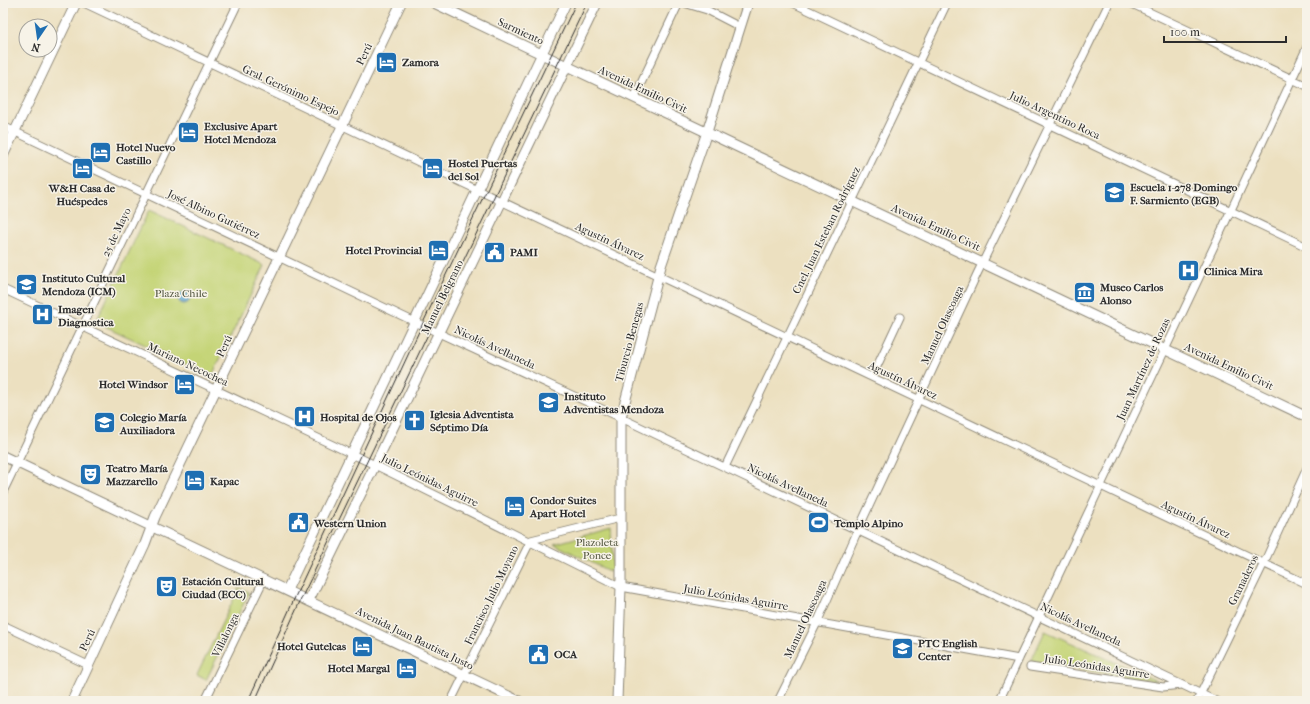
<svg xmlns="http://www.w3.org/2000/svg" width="1310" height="704" font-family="'IM FELL French Canon',serif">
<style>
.green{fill:#c4d476;stroke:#788050}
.water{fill:url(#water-rules);stroke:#446a81}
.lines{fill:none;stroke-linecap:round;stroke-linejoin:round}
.street-casing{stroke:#8c8676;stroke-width:9}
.secondary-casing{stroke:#8c8676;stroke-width:11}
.street{stroke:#fff;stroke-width:7}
.secondary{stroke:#fff;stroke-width:9}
.tram{stroke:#2b2b2b;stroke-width:1}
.labels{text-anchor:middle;stroke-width:3;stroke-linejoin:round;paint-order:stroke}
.street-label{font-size:11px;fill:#2b2b2b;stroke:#f7f3e8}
.poi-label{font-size:11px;font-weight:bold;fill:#2b2b2b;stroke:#f7f3e8;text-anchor:start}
.park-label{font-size:11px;fill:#51553e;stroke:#f7f3e8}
</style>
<defs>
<pattern id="water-rules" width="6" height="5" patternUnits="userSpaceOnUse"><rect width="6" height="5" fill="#5eaad7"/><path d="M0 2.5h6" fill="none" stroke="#4e8baf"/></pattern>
</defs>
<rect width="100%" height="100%" fill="#f7f3e8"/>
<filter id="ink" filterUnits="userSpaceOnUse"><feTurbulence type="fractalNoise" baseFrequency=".025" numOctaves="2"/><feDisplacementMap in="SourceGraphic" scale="8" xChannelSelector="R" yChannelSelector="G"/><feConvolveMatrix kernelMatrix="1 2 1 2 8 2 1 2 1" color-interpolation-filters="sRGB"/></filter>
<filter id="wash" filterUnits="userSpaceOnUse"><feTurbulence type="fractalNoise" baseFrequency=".012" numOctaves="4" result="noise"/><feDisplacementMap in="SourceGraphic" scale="16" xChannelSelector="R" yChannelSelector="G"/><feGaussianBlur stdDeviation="0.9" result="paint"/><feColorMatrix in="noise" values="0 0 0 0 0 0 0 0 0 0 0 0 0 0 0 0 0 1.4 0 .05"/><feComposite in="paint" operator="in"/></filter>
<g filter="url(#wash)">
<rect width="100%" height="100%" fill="#ece0c0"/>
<path class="green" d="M 149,210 L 265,265 L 212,376 L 96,322 Z
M 611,528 L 613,573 L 554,544 Z
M 239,588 L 249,593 L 206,680 L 197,675 Z
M 1045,631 L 1159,682 L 1031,661 Z"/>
<path class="water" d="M178 298a6 6 0 1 1 12 0a6 6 0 1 1-12 0Z"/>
</g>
<g filter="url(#ink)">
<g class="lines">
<defs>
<path id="street" d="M 84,3 L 1307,584
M 684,3 L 707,10 L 740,27
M 793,3 L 1307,247
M 1130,3 L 1307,86
M 634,98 L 679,3
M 3,126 L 415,322 L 615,415 L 1216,701
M 3,289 L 375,465 L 621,587 L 1019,659
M 872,377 L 900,317
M 725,467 L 947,3
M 3,492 L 238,3
M 3,625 L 88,665
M 1030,667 L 1163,687 L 1181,685
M 205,701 L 264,579
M 451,701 L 531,540 L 620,518
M 778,701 L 817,623 L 858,530 L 977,274 L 1109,3
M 999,701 L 1224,225 L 1307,47
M 1197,701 L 1264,563 L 1307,468"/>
<path id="secondary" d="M 434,3 L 1307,417
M 3,156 L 76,3
M 3,456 L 519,701
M 287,590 L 566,3
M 309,600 L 378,459 L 597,3
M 72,701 L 145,544 L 155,517 L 401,3
M 617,701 L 621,587 L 621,417 L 661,266 L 707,132 L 748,3"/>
</defs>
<use href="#street" class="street-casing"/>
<use href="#secondary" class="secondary-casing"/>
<use href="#street" class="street"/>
<use href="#secondary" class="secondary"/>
<path class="tram" d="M 248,701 L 296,595 L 422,325 L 576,3
M 255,701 L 302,597 L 587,3"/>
</g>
</g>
<defs>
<symbol id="hotel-square" viewBox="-11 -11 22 22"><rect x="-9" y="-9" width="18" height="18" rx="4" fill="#1f6fb2" stroke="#f7f3e8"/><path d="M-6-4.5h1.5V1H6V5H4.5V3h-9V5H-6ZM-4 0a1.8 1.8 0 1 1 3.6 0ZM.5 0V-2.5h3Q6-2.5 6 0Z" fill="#fff"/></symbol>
<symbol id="school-square" viewBox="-11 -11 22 22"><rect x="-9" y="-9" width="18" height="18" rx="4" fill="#1f6fb2" stroke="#f7f3e8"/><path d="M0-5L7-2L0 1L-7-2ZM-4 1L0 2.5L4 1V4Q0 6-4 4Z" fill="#fff"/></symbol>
<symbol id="civic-square" viewBox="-11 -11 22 22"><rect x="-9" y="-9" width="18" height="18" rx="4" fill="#1f6fb2" stroke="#f7f3e8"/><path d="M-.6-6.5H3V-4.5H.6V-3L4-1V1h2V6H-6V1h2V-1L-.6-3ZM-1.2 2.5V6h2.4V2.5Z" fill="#fff"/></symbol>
<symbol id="hospital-square" viewBox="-11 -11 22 22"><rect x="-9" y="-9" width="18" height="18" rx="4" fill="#1f6fb2" stroke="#f7f3e8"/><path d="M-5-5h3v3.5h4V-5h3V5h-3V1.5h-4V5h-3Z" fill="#fff"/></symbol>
<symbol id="university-square" viewBox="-11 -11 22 22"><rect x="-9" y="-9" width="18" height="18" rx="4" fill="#1f6fb2" stroke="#f7f3e8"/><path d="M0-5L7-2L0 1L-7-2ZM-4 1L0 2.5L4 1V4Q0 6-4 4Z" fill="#fff"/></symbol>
<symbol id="museum-square" viewBox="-11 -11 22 22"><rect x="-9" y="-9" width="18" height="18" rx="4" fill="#1f6fb2" stroke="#f7f3e8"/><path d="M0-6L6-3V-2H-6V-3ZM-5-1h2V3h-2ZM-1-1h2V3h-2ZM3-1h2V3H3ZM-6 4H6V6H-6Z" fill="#fff"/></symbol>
<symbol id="church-square" viewBox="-11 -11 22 22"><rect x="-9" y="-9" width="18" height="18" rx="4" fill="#1f6fb2" stroke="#f7f3e8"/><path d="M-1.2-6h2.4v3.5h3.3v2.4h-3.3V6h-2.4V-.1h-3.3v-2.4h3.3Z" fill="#fff"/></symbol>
<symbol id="theatre-square" viewBox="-11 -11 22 22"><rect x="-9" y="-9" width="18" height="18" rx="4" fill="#1f6fb2" stroke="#f7f3e8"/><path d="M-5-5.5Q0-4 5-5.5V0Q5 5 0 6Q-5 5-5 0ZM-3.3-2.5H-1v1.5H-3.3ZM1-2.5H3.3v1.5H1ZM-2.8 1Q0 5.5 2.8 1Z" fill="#fff"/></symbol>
<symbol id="stadium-square" viewBox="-11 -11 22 22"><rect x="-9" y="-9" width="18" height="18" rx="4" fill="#1f6fb2" stroke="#f7f3e8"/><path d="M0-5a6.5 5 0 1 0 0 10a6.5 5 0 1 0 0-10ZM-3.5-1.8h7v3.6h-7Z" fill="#fff"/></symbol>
</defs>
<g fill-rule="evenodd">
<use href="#hotel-square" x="374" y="50" width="25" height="25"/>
<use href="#hotel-square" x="176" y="120" width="25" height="25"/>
<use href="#hotel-square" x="88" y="140" width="25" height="25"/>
<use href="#hotel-square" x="70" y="156" width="25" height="25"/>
<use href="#hotel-square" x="420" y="156" width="25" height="25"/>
<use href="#school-square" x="1102" y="180" width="25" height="25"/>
<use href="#hotel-square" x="426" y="238" width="25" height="25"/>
<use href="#civic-square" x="482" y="240" width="25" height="25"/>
<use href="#hospital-square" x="1176" y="258" width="25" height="25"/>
<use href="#university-square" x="14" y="272" width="25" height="25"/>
<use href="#museum-square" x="1072" y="280" width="25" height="25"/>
<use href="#hospital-square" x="30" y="302" width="25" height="25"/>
<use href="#hotel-square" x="172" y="372" width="25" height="25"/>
<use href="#school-square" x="536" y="390" width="25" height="25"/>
<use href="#hospital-square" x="292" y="404" width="25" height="25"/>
<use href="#church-square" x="402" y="408" width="25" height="25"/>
<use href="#school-square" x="92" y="410" width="25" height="25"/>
<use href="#theatre-square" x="78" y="462" width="25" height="25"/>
<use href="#hotel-square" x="182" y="468" width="25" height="25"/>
<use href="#hotel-square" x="502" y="494" width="25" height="25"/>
<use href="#civic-square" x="286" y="510" width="25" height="25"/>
<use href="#stadium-square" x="806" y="510" width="25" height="25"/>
<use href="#theatre-square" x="154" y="574" width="25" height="25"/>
<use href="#hotel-square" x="350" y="634" width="25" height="25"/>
<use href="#university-square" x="890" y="636" width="25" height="25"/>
<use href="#civic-square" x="526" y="642" width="25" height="25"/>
<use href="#hotel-square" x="394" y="656" width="25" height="25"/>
</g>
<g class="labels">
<g class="street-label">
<text transform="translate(521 31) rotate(25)" y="4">Sarmiento</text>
<text transform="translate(364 54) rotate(-64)" y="4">Perú</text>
<text transform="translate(643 89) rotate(25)" y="4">Avenida Emilio Civit</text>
<text transform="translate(291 90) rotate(25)" y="4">Gral. Gerónimo Espejo</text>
<text transform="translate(1055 115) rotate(25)" y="4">Julio Argentino Roca</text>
<text transform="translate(214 214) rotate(25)" y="4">José Albino Gutiérrez</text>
<text transform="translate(936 227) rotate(25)" y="4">Avenida Emilio Civit</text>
<text transform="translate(826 230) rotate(-64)" y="4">Cnel. Juan Esteban Rodríguez</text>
<text transform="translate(116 232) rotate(-64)" y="4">25 de Mayo</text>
<text transform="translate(610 241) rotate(25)" y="4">Agustín Álvarez</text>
<text transform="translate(442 297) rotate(-64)" y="4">Manuel Belgrano</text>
<text transform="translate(942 325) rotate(-65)" y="4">Manuel Olascoaga</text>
<text transform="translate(629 342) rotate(-75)" y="4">Tiburcio Benegas</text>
<text transform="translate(224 346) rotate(-65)" y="4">Perú</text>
<text transform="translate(495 347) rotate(25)" y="4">Nicolás Avellaneda</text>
<text transform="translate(188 364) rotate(25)" y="4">Mariano Necochea</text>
<text transform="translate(1229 366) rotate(25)" y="4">Avenida Emilio Civit</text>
<text transform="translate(1143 369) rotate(-65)" y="4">Juan Martínez de Rozas</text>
<text transform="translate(903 380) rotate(25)" y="4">Agustín Álvarez</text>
<text transform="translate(430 480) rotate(26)" y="4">Julio Leónidas Aguirre</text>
<text transform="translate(788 485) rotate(25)" y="4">Nicolás Avellaneda</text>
<text transform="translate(1196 519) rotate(25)" y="4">Agustín Álvarez</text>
<text transform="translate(1243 580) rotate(-64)" y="4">Granaderos</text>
<text transform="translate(491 595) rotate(-64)" y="4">Francisco Julio Moyano</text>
<text transform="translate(736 597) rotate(10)" y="4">Julio Leónidas Aguirre</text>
<text transform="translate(805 619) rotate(-65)" y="4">Manuel Olascoaga</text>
<text transform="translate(1081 624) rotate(25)" y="4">Nicolás Avellaneda</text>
<text transform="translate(225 635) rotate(-64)" y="4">Villalonga</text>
<text transform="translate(415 638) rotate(26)" y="4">Avenida Juan Bautista Justo</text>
<text transform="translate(87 640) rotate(-65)" y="4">Perú</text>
<text transform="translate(1097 666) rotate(9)" y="4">Julio Leónidas Aguirre</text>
</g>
<g class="poi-label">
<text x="402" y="66">Zamora</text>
<text x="204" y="130">Exclusive Apart<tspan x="204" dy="13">Hotel Mendoza</tspan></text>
<text x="116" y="151">Hotel Nuevo<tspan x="116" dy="13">Castillo</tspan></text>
<text x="448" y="167">Hostel Puertas<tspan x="448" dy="13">del Sol</tspan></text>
<text x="1130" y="191">Escuela 1-278 Domingo<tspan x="1130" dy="13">F. Sarmiento (EGB)</tspan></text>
<text x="82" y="192" text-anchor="middle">W&amp;H Casa de<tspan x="82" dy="13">Huéspedes</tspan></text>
<text x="422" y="254" text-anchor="end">Hotel Provincial</text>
<text x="510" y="256">PAMI</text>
<text x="1204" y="275">Clinica Mira</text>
<text x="42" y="282">Instituto Cultural<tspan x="42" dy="13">Mendoza (ICM)</tspan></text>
<text x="1100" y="291">Museo Carlos<tspan x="1100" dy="13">Alonso</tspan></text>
<text x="58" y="313">Imagen<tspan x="58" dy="13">Diagnostica</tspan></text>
<text x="168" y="388" text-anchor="end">Hotel Windsor</text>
<text x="564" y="400">Instituto<tspan x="564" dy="13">Adventistas Mendoza</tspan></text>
<text x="430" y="418">Iglesia Adventista<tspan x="430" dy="13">Séptimo Día</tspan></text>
<text x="120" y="421">Colegio María<tspan x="120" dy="13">Auxiliadora</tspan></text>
<text x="320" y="421">Hospital de Ojos</text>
<text x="106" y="472">Teatro María<tspan x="106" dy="13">Mazzarello</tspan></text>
<text x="210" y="485">Kapac</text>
<text x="530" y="504">Condor Suites<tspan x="530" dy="13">Apart Hotel</tspan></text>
<text x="314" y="527">Western Union</text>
<text x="834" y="527">Templo Alpino</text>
<text x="182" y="585">Estación Cultural<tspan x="182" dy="13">Ciudad (ECC)</tspan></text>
<text x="918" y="647">PTC English<tspan x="918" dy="13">Center</tspan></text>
<text x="346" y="650" text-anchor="end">Hotel Gutelcas</text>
<text x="554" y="658">OCA</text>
<text x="390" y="672" text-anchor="end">Hotel Margal</text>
</g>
<g class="park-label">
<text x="181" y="297">Plaza Chile</text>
<text x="597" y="546">Plazoleta<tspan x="597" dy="13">Ponce</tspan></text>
</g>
</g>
<rect width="1310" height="704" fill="none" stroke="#f7f3e8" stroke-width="16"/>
<g transform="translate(38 38) rotate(193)"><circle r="19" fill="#f7f3e8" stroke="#a5a39c"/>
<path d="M0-3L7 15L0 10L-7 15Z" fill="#1f6fb2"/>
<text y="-6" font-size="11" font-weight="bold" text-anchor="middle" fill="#2b2b2b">N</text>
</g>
<path d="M1164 36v6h122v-6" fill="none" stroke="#2b2b2b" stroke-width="2"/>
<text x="1170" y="36" font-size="12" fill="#2b2b2b" stroke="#f7f3e8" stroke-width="3" paint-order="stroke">100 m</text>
</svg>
